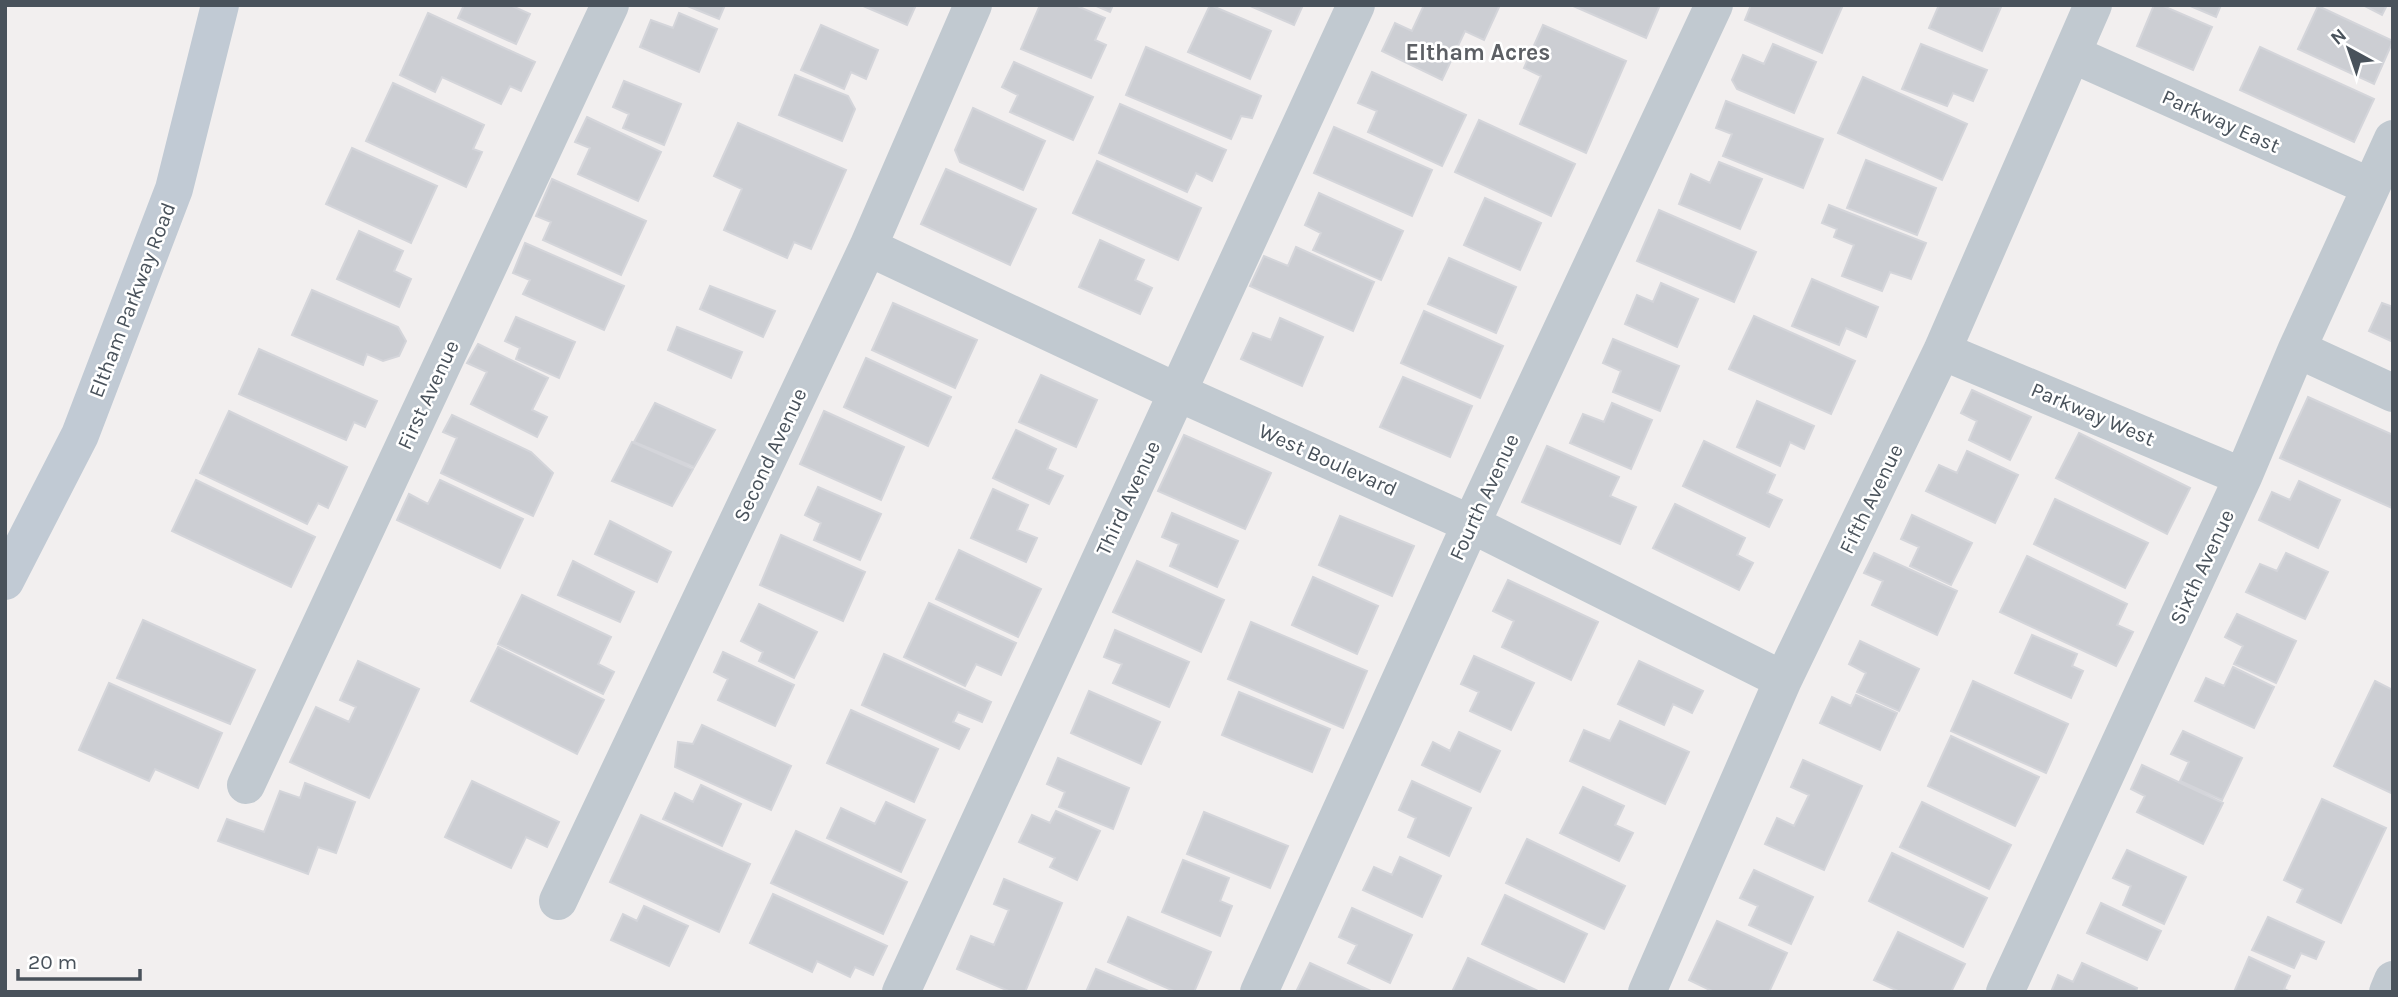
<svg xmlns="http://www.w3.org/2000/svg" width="2398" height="997" font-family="Karla,sans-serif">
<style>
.building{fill:#ccced3;stroke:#d4d5da;stroke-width:2}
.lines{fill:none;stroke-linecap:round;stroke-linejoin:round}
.street{stroke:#c1c9d0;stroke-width:38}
.secondary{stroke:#c1cad4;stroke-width:38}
.labels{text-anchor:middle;stroke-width:5;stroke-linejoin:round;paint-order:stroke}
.street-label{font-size:21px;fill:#49525b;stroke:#fff}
.neighbourhood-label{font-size:23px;font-weight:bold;fill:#5c5f64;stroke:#fff}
</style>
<rect width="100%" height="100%" fill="#f2efef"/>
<path class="building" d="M 464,5 L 510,5 L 530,14 L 516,44 L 458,18 Z
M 685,5 L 725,5 L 719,19 Z
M 861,5 L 916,5 L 907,25 Z
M 1040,5 L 1075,5 L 1105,18 L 1095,40 L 1106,45 L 1091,78 L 1021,49 Z
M 1094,5 L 1113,5 L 1110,12 Z
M 1210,5 L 1271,31 L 1250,79 L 1188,52 Z
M 1248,5 L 1303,5 L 1294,25 Z
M 1424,5 L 1500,5 L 1484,40 L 1465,31 L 1442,80 L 1382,51 L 1395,23 L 1412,31 Z
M 1571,5 L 1660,5 L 1646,38 Z
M 1751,5 L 1843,5 L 1822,53 L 1745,20 Z
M 1939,5 L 2001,7 L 1982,51 L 1929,28 Z
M 2154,5 L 2161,5 L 2212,27 L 2193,70 L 2137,46 Z
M 2188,5 L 2221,5 L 2216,17 Z
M 2363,5 L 2387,5 L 2382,15 Z
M 2318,6 L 2393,41 L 2374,84 L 2298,49 Z
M 428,13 L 535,62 L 521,91 L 510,86 L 501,104 L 442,77 L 435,92 L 400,75 Z
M 679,13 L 717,29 L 699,72 L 640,47 L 651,20 L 673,28 Z
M 821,25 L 878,50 L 866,79 L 851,72 L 844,89 L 801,70 Z
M 1543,25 L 1626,61 L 1586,153 L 1520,124 L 1541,76 L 1524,68 Z
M 1773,44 L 1816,62 L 1794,113 L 1737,89 L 1732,80 L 1743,55 L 1764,64 Z
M 1921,44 L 1987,70 L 1973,101 L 1953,93 L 1947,106 L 1902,89 Z
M 1146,47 L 1261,96 L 1252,118 L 1241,116 L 1231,139 L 1126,95 Z
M 2260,47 L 2374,99 L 2354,142 L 2240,90 Z
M 1014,62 L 1093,97 L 1073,140 L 1010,112 L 1018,95 L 1002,87 Z
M 1372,72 L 1466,115 L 1442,166 L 1368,132 L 1377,111 L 1358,103 Z
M 795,75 L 848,96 L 855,109 L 842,141 L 779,115 Z
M 1863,77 L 1967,124 L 1942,180 L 1838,133 Z
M 624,81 L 681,104 L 664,145 L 623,128 L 629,114 L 613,107 Z
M 393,83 L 484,125 L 473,149 L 482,152 L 466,187 L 366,141 Z
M 1726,101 L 1823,139 L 1803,188 L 1723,156 L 1732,134 L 1716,128 Z
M 1120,104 L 1226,150 L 1212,181 L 1196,173 L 1187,192 L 1099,153 Z
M 973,108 L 1045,141 L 1023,190 L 960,162 L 955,150 Z
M 587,117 L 661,152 L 638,201 L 578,174 L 590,148 L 575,142 Z
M 1479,120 L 1575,164 L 1551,216 L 1455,172 Z
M 738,123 L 846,170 L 811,249 L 794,242 L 787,258 L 724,230 L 742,189 L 714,176 Z
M 1334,127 L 1432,170 L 1412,216 L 1314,173 Z
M 352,148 L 437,186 L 411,243 L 326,204 Z
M 1866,160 L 1936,188 L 1917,235 L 1847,208 Z
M 1097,161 L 1201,208 L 1178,260 L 1073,213 Z
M 1719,162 L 1762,179 L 1740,229 L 1679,204 L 1691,174 L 1710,183 Z
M 946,169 L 1036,209 L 1010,265 L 921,224 Z
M 552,179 L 646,221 L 621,275 L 543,240 L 551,222 L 536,216 Z
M 1319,193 L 1403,231 L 1381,280 L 1313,250 L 1321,233 L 1305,225 Z
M 1485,198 L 1541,223 L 1520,270 L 1464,245 Z
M 1829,205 L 1926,243 L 1911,279 L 1890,272 L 1882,291 L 1842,276 L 1854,245 L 1834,237 L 1837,229 L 1822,223 Z
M 1659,210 L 1756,252 L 1734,302 L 1637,261 Z
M 359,231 L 403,251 L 394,271 L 411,279 L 399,307 L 337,279 Z
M 1100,240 L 1144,260 L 1135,280 L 1152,288 L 1140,314 L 1079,287 Z
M 525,243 L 624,286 L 604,330 L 523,294 L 530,280 L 513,273 Z
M 1296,247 L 1374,282 L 1353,331 L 1250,286 L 1264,256 L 1288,266 Z
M 1449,258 L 1516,287 L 1496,333 L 1428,304 Z
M 1812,279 L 1878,307 L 1866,337 L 1846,328 L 1839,345 L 1792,326 Z
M 1661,283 L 1698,299 L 1677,347 L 1625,324 L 1637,295 L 1653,302 Z
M 710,286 L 775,311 L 763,337 L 700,309 Z
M 312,290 L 398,327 L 406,341 L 399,356 L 383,361 L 367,354 L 363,365 L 292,335 Z
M 893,303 L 977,340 L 955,388 L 872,350 Z
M 2382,303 L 2393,307 L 2393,342 L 2369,331 Z
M 1424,311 L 1503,346 L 1480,398 L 1401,363 Z
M 1754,316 L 1855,361 L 1831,414 L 1729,369 Z
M 516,317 L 575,342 L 559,378 L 516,359 L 520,348 L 505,341 Z
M 1280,318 L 1323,337 L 1302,386 L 1241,359 L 1253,333 L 1271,340 Z
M 677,327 L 742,352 L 731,378 L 668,350 Z
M 1613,339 L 1679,366 L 1660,411 L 1613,392 L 1621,371 L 1603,363 Z
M 478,344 L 548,378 L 532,410 L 547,417 L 537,437 L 471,404 L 487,372 L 467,363 Z
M 259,349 L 377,401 L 365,427 L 354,422 L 346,440 L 239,394 Z
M 866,358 L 951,397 L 928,446 L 844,407 Z
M 1041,375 L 1097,400 L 1076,447 L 1019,422 Z
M 1403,377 L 1472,406 L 1450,457 L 1380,427 Z
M 1972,390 L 2031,417 L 2010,460 L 1969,440 L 1977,421 L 1961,413 Z
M 2308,397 L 2393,435 L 2392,508 L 2280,458 Z
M 1757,401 L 1814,426 L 1804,449 L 1790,442 L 1780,466 L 1737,447 Z
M 655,403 L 715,430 L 694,467 L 634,442 Z
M 1612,403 L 1652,420 L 1631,469 L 1570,443 L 1583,414 L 1604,422 Z
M 229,411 L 347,467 L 328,508 L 318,503 L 307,524 L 200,473 Z
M 824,411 L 904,447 L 881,500 L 800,464 Z
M 452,415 L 531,452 L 553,473 L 533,516 L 441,473 L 457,438 L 443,432 Z
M 1016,430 L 1056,449 L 1047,469 L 1063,476 L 1049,504 L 993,478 Z
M 2079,433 L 2190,488 L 2167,534 L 2056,478 Z
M 1184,435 L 1271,473 L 1245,529 L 1158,491 Z
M 1704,441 L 1775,475 L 1767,493 L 1782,500 L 1769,527 L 1683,486 Z
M 632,442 L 693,469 L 672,506 L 612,481 Z
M 1547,446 L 1619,477 L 1610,496 L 1636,507 L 1620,544 L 1522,502 Z
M 1967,451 L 2018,475 L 1995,523 L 1926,491 L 1939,465 L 1957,473 Z
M 196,480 L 315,537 L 291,587 L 172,531 Z
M 440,480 L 523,519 L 500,568 L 397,520 L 409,494 L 428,504 Z
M 2299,481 L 2340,500 L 2318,548 L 2259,520 L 2272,492 L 2290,500 Z
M 818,487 L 881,514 L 860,560 L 814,540 L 821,523 L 805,515 Z
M 993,489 L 1028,505 L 1017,530 L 1037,538 L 1026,562 L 971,538 Z
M 2055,499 L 2148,543 L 2125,588 L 2034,544 Z
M 1675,504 L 1745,538 L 1737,555 L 1753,563 L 1739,590 L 1653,548 Z
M 1172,513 L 1238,541 L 1217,587 L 1170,566 L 1179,544 L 1162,537 Z
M 1912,515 L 1972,543 L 1951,585 L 1910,566 L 1919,547 L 1901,539 Z
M 1340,516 L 1414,546 L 1392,596 L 1319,565 Z
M 610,521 L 671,552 L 657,582 L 595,554 Z
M 781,535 L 865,572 L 843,621 L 760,585 Z
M 959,550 L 1041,589 L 1018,637 L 936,599 Z
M 1874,553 L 1957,591 L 1937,635 L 1872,605 L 1883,581 L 1864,573 Z
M 2286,553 L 2328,572 L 2305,619 L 2246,592 L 2260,564 L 2277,571 Z
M 2027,556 L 2127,604 L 2117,625 L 2133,632 L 2116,666 L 2000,612 Z
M 573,561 L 634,592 L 620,622 L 558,595 Z
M 1137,561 L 1224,600 L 1201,652 L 1113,612 Z
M 1313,577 L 1378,606 L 1357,654 L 1292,625 Z
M 1508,580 L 1598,622 L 1571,680 L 1502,647 L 1514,621 L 1493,611 Z
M 522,595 L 611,637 L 598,664 L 614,672 L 603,694 L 498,644 Z
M 929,603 L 1016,643 L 1001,675 L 976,664 L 965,686 L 904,657 Z
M 759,604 L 817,632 L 794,678 L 759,661 L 763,652 L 741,641 Z
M 2237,614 L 2296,641 L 2276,683 L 2234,664 L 2243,646 L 2225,637 Z
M 143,620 L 255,670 L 230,724 L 117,678 Z
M 1251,622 L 1367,671 L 1343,728 L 1228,679 Z
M 1115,630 L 1189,662 L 1169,707 L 1113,683 L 1122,664 L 1104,657 Z
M 2032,635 L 2077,654 L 2072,666 L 2083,671 L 2071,698 L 2015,673 Z
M 1860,641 L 1919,669 L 1899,711 L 1857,692 L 1866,673 L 1849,664 Z
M 498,647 L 604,700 L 577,754 L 471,701 Z
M 723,652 L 794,685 L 775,726 L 718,700 L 728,679 L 714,672 Z
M 884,654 L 991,702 L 982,722 L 958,712 L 953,722 L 969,729 L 959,749 L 862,705 Z
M 1474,656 L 1534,683 L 1511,730 L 1470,711 L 1479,692 L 1461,684 Z
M 358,661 L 419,689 L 369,798 L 290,762 L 316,707 L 349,722 L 356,707 L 340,700 Z
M 1639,661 L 1703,691 L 1692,713 L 1673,704 L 1664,725 L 1618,704 Z
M 2233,667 L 2274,687 L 2254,728 L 2195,701 L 2206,678 L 2224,686 Z
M 1973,681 L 2068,724 L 2046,773 L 1951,731 Z
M 2375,681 L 2393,690 L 2393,794 L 2334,766 Z
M 109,683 L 222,733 L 198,788 L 155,769 L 149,781 L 79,750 Z
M 1089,691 L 1160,722 L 1141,764 L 1071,733 Z
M 1239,692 L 1330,729 L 1312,772 L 1222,735 Z
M 1856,695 L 1897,713 L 1880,750 L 1820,723 L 1832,697 L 1851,706 Z
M 851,710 L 938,749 L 914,802 L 827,763 Z
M 1620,721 L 1689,752 L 1665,804 L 1570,761 L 1584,730 L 1610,741 Z
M 702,725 L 791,766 L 771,810 L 675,767 L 678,742 L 693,744 Z
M 2183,731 L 2242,758 L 2222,800 L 2180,781 L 2189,762 L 2171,754 Z
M 1459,732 L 1500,751 L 1480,792 L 1422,765 L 1433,742 L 1450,751 Z
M 1951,736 L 2039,777 L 2015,826 L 1928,786 Z
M 1058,758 L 1129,788 L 1113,829 L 1059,807 L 1065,792 L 1047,784 Z
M 1803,760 L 1862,786 L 1824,870 L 1765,844 L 1777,818 L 1794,826 L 1809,795 L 1791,787 Z
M 2142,765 L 2223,803 L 2203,844 L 2137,812 L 2145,796 L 2131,789 Z
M 472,781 L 559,822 L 547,847 L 526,837 L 511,868 L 445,837 Z
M 1412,781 L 1471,808 L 1449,856 L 1408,837 L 1416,818 L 1399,810 Z
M 305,783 L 355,802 L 336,853 L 318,847 L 308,874 L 218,841 L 227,819 L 264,832 L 280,791 L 300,798 Z
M 701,785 L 741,804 L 722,846 L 663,819 L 675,793 L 693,802 Z
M 1583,787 L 1624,806 L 1615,825 L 1633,833 L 1619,861 L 1560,833 Z
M 2322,799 L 2386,828 L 2341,923 L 2297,902 L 2303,889 L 2284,880 Z
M 886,802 L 925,820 L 901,872 L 827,838 L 841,808 L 875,824 Z
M 1922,802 L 2011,845 L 1989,889 L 1900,847 Z
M 1056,811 L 1100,831 L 1077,880 L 1050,867 L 1055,858 L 1019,842 L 1032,815 L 1050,823 Z
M 1204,812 L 1288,846 L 1270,888 L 1187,854 Z
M 641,815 L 750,864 L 719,932 L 610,882 Z
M 796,831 L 907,882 L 883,934 L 771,883 Z
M 1527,839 L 1625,886 L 1604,929 L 1506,883 Z
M 2127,850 L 2186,877 L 2164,924 L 2123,905 L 2131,886 L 2113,878 Z
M 1892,853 L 1987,898 L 1963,947 L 1869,901 Z
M 1400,857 L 1441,876 L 1422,917 L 1363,890 L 1374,867 L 1392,875 Z
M 1183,860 L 1229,878 L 1220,901 L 1232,906 L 1220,936 L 1162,912 Z
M 1754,870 L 1813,897 L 1791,944 L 1749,925 L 1758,906 L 1740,898 Z
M 1004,879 L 1062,903 L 1025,992 L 1011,992 L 957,969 L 971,936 L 994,945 L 1009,910 L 994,904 Z
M 773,894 L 887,946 L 873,975 L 855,967 L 850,977 L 817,961 L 812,972 L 750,943 Z
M 1505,895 L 1587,934 L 1564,982 L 1482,944 Z
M 2101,903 L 2161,931 L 2147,960 L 2087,933 Z
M 644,906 L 688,926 L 669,966 L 611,940 L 623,914 L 637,921 Z
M 1352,908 L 1412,935 L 1390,983 L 1348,963 L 1357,945 L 1339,937 Z
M 1128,917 L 1211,952 L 1194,992 L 1176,992 L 1108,962 Z
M 2268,917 L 2324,942 L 2316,959 L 2301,953 L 2294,968 L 2252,950 Z
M 1717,921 L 1787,953 L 1769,992 L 1714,992 L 1689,980 Z
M 1898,932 L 1965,964 L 1951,992 L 1900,992 L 1874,980 Z
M 2249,957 L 2290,976 L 2284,989 L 2291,992 L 2234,992 Z
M 1468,958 L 1540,992 L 1452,992 Z
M 1310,963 L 1373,992 L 1296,992 Z
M 2082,963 L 2137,988 L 2136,992 L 2051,992 L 2058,975 L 2073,982 Z
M 1096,969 L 1151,992 L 1086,992 Z"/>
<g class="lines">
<path class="street" d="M 2072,54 L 2371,187
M 868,247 L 1177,392 L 1471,524 L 1783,680
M 2297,349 L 2393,393
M 1942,351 L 2243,477
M 246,785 L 610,5
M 558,901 L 868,247 L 973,5
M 901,992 L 1356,5
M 1259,992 L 1471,524 L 1714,5
M 1647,992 L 1783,680 L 1942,351 L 2093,5
M 2005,992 L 2243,477 L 2297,349 L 2393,139
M 2388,992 L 2393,980"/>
<path class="secondary" d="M 5,581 L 80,435 L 174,189 L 220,5"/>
</g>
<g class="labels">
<g class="street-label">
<text transform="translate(2221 121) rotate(24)" y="7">Parkway East</text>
<text transform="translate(132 300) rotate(-69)" y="7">Eltham Parkway Road</text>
<text transform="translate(428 395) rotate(-65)" y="7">First Avenue</text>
<text transform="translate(2093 414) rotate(23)" y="7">Parkway West</text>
<text transform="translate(770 455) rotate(-65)" y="7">Second Avenue</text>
<text transform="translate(1328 460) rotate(24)" y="7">West Boulevard</text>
<text transform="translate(1484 497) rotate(-65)" y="7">Fourth Avenue</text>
<text transform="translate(1128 498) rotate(-65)" y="7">Third Avenue</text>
<text transform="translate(1871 499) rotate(-64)" y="7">Fifth Avenue</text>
<text transform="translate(2202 567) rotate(-65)" y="7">Sixth Avenue</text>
</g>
<g class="neighbourhood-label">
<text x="1478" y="60">Eltham Acres</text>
</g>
</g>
<rect width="2398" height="997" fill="none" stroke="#49525b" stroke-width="14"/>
<g transform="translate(2349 49) rotate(320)" stroke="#ffffff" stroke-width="5" paint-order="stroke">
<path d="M0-5L12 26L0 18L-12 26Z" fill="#49525b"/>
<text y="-10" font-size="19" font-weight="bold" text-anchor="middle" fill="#49525b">N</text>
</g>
<path d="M18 969v10h122v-10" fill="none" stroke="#49525b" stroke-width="3.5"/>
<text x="28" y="969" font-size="21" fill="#49525b" stroke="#ffffff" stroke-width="5" paint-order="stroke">20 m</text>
</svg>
